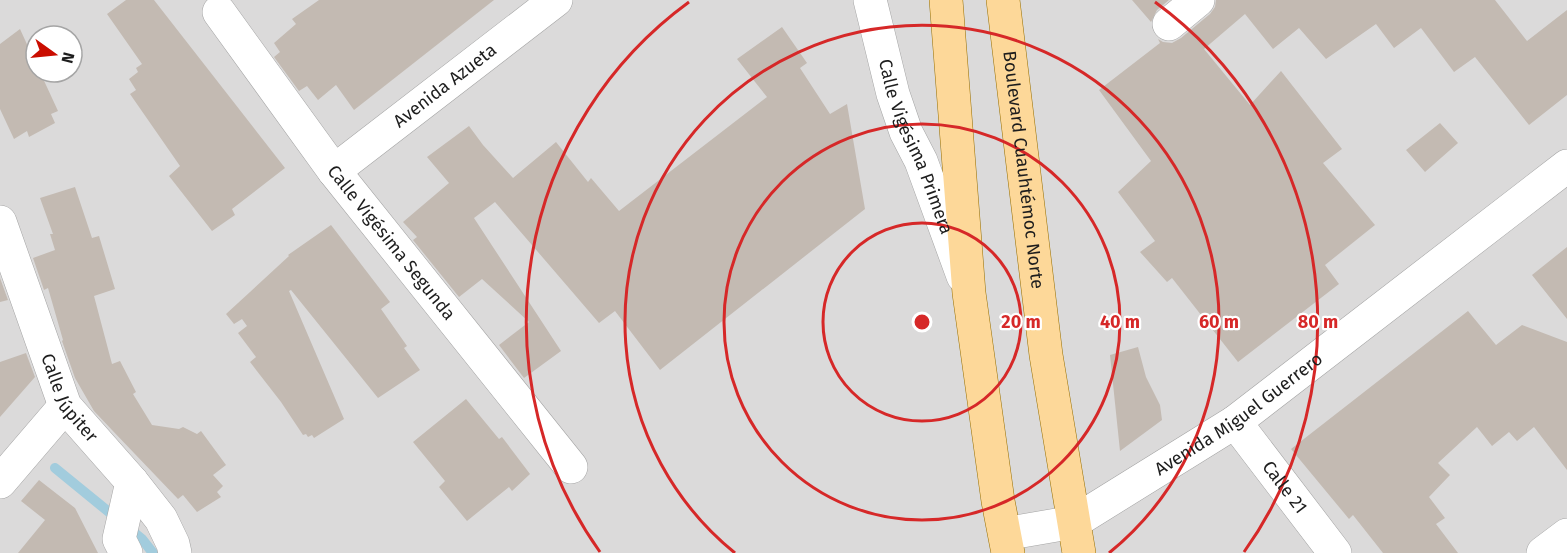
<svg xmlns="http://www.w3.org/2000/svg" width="1567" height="553" font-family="'Fira Sans',sans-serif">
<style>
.residential{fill:#dbdada;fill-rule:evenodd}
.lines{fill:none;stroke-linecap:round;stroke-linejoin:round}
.stream{stroke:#a2ccdd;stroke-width:10}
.building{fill:#c3bab2}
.minor-casing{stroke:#a4a4a4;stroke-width:34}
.tertiary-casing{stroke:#a4a4a4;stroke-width:34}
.primary-casing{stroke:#966e00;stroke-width:34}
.minor{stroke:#fff;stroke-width:33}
.tertiary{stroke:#fff;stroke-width:33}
.primary{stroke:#fdd899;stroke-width:33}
.ring{fill:none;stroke:#d62828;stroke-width:3}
.labels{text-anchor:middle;stroke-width:4.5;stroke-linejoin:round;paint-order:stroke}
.street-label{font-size:18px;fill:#1d1d1d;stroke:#fff}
.centre{fill:#d62828;stroke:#fff;stroke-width:3}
.ring-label{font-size:18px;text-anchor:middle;font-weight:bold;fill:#d62828;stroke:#fff;stroke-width:4.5;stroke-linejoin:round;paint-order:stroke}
</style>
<rect width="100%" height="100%" fill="#eeebe2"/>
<path class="residential" d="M 0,0 L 1567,0 L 1567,553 L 0,553 ZM 36,36 L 72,36 L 72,72 L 36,72 Z"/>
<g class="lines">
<path class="stream" d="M 55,468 L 142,539 L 153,553"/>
</g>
<path class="building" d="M 126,0 L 154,0 L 285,168 L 232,209 L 235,215 L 212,231 L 169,176 L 180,166 L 130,94 L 136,90 L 129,79 L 138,72 L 136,68 L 142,64 L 107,14 Z
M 319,0 L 494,0 L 354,110 L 336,85 L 318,100 L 307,86 L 299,91 L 274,57 L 280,52 L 274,43 L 296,24 L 292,19 Z
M 1132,0 L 1169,0 L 1157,10 L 1151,22 Z
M 1216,0 L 1495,0 L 1527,41 L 1567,10 L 1567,95 L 1529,125 L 1475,57 L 1454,72 L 1421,28 L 1394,48 L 1376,24 L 1326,59 L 1299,28 L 1273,49 L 1245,14 L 1204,49 L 1250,105 L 1281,71 L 1342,149 L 1323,163 L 1375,225 L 1325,265 L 1339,284 L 1238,362 L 1172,278 L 1167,282 L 1140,252 L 1155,241 L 1118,192 L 1151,161 L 1099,90 L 1160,43 L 1158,39 L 1163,42 L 1172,43 L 1181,38 L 1210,14 L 1215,7 Z
M 782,27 L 807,63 L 800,68 L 830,114 L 847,104 L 865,209 L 660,370 L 615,311 L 599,323 L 495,202 L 474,218 L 561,351 L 524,378 L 499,345 L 529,322 L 482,279 L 459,297 L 413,240 L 417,237 L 403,222 L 449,183 L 427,157 L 469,126 L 483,145 L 513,178 L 556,142 L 588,182 L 591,178 L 619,211 L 767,97 L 737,59 Z
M 20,29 L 36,64 L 36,72 L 40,72 L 58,111 L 51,114 L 55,123 L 29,137 L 27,131 L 14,139 L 0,109 L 0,44 Z
M 1440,123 L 1458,143 L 1425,172 L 1406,150 Z
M 75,187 L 92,238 L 99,236 L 115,289 L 94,296 L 112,364 L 120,361 L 136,392 L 133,394 L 152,425 L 179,429 L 183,427 L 197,434 L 201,431 L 226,465 L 213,475 L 223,486 L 217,492 L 221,497 L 197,512 L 183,495 L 178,499 L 112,430 L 94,411 L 75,378 L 62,341 L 63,340 L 48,288 L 44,290 L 33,258 L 55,250 L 50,234 L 53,234 L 40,198 Z
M 331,225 L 390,302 L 381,309 L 407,346 L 404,348 L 420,370 L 378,398 L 291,290 L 289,291 L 344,419 L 314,438 L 312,435 L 308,437 L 306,434 L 303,435 L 281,402 L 250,362 L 256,357 L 238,333 L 247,326 L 242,319 L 234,324 L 226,314 L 289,256 L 288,255 Z
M 1567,247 L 1567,319 L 1532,275 Z
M 0,278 L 8,300 L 0,302 Z
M 1468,311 L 1496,345 L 1522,325 L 1567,342 L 1567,470 L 1534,427 L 1517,441 L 1509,432 L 1492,446 L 1477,427 L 1438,463 L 1450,475 L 1429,497 L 1445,518 L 1436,524 L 1458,553 L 1383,553 L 1353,515 L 1349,519 L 1291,449 Z
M 1138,347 L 1146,377 L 1160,405 L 1162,420 L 1120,451 L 1110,355 Z
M 26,353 L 35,377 L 0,417 L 0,362 Z
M 466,399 L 499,439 L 502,437 L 530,474 L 512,491 L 509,487 L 467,521 L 439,487 L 445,481 L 413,442 Z
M 39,480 L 75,508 L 98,553 L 18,553 L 45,520 L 21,501 Z"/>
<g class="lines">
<defs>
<g id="minor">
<path id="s1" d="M 219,12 L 334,171 L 571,467"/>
<path d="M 1169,24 L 1198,0"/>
<path id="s2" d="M 334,171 L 556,0"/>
<path id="s3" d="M 0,222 L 65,406 L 132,482 L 161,519 L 173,544 L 175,553"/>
<path d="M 0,482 L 65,406"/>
<path d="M 126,553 L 119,539 L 132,482"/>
<path d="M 1543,553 L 1567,535"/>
</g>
<g id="tertiary">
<path id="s4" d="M 870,0 L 893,94 L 906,132 L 921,161 L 963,276"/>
<path id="s5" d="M 1235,422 L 1335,553"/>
<path id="s6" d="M 1005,534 L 1074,522 L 1235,422 L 1567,166"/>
</g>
<g id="primary">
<path d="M 946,0 L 969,293 L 998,501 L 1008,553"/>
<path id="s7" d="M 1003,0 L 1046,355 L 1079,553"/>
</g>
</defs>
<use href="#minor" class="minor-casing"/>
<use href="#tertiary" class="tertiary-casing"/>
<use href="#primary" class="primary-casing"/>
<use href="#minor" class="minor"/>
<use href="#tertiary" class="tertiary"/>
<use href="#primary" class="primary"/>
</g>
<g class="ring">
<circle cx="922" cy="322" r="99"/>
<circle cx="922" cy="322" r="198"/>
<path d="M735 553A297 297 0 1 1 1109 553"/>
<path d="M600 552A396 396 0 0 1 689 2M1155 2A396 396 0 0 1 1244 552"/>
</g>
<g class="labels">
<g class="street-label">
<text dy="6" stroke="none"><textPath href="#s2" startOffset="140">Avenida Azueta</textPath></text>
<text dy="6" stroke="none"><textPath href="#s4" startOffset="154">Calle Vigésima Primera</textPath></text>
<text dy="6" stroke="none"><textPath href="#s7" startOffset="171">Boulevard Cuauhtémoc Norte</textPath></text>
<text dy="6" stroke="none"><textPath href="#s1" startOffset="288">Calle Vigésima Segunda</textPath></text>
<text dy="6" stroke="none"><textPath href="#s3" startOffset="190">Calle Júpiter</textPath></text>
<text dy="6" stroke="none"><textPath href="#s6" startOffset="267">Avenida Miguel Guerrero</textPath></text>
<text dy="6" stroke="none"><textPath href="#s5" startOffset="82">Calle 21</textPath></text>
</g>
</g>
<circle cx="922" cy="322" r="9" class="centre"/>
<g class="ring-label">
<text x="1021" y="328">20 m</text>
<text x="1120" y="328">40 m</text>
<text x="1219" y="328">60 m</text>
<text x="1318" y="328">80 m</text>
</g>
<g transform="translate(54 54) rotate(105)"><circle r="28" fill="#ffffff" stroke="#a5a5a5" stroke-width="1.5"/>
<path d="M0-4.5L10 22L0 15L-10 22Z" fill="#ca0d00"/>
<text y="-9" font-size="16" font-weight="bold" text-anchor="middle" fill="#1d1d1d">N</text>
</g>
</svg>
